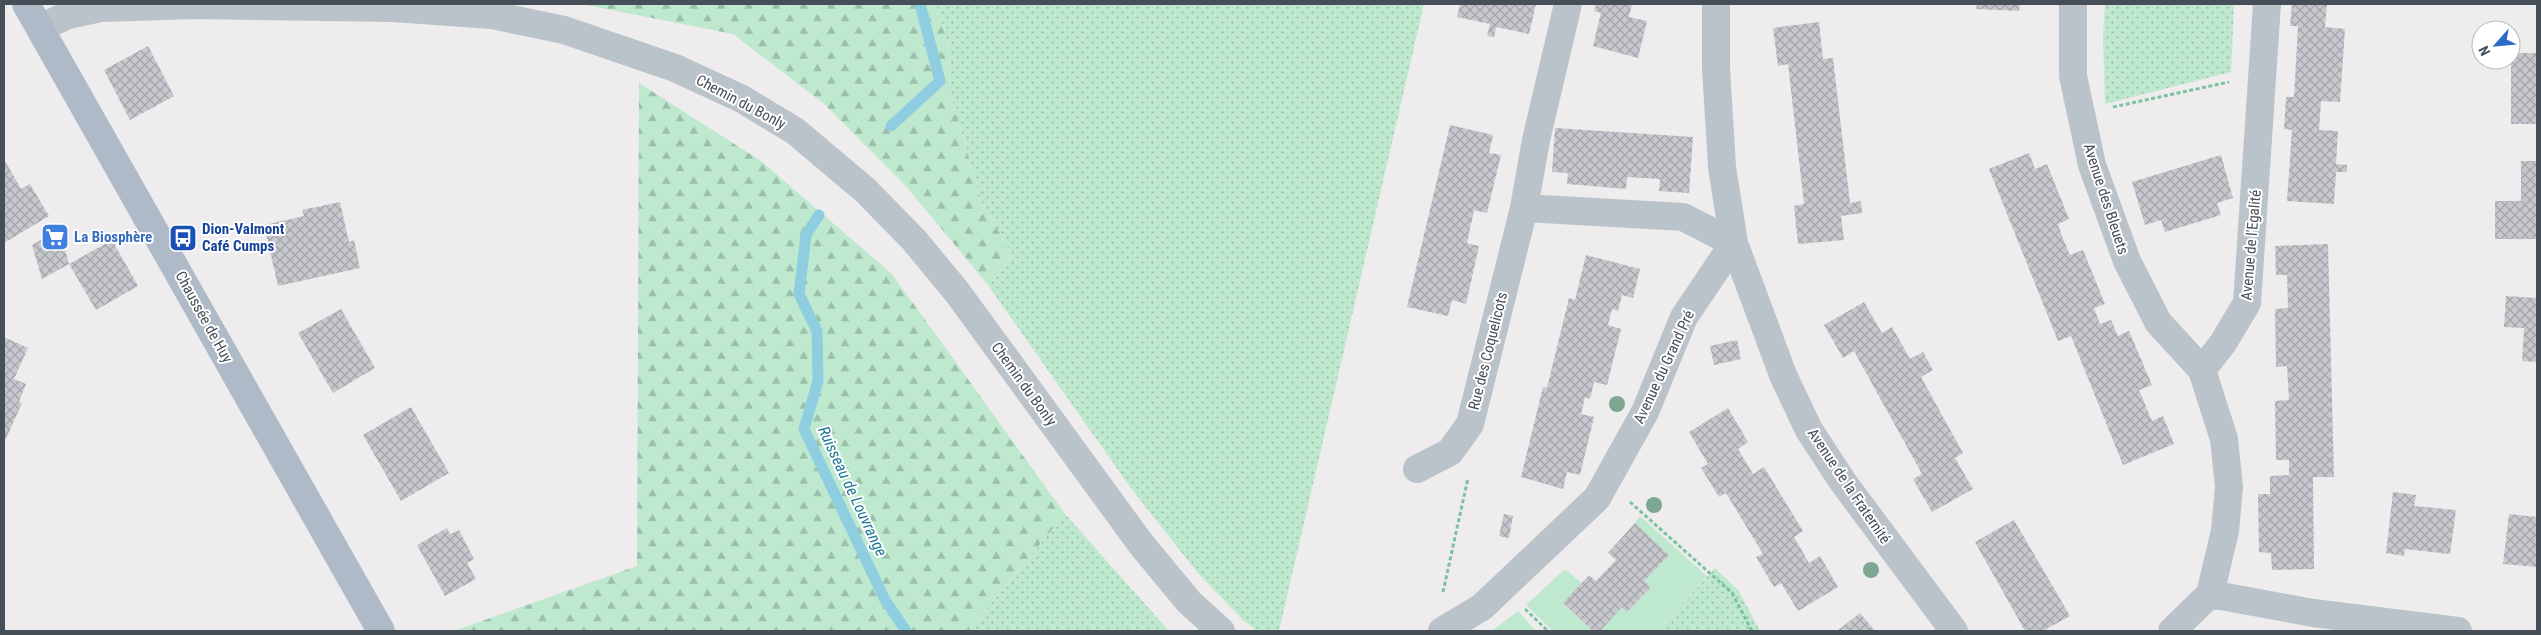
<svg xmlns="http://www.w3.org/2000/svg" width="2541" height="635" font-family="'Roboto Condensed',sans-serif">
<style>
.grass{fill:url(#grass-dots)}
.forest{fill:url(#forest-firs)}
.garden{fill:#bee9cf}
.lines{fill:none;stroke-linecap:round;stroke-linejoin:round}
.stream{stroke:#8fcee1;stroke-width:11}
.building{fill:url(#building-cross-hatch)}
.path{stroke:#7ac3a1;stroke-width:3;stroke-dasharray:4 2.5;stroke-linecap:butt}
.minor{stroke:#bbc3ca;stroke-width:28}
.major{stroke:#aebac8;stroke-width:28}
.tree{fill:#7da793}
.labels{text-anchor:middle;stroke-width:4;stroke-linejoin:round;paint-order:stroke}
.street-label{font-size:15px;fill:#464f57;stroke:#fff}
.transit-label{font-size:15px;font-weight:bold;fill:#164399;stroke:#fff;text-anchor:start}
.shop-label{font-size:15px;font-weight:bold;fill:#366cbe;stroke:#fff;text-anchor:start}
.water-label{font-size:16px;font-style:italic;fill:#1b7895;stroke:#fff}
</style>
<defs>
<pattern id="grass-dots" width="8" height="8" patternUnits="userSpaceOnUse" patternTransform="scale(1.25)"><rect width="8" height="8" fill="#bee9cf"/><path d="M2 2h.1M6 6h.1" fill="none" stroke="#9cbfab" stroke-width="1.8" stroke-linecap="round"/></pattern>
<pattern id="forest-firs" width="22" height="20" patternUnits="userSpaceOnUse" patternTransform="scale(1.25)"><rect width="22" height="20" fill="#bee9cf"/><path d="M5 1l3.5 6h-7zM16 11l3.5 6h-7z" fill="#9cbfab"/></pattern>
<pattern id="building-cross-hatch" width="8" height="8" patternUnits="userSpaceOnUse" patternTransform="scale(1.25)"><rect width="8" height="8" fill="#c7c8ce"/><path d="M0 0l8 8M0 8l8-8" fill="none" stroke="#a3a5aa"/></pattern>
</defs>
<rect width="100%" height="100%" fill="#eeecec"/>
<path class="grass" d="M 936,4 L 1424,4 L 1279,631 L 1257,631 L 1243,620 L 1197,572 L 1130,487 L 988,285 L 1013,256 L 982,203 L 949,89 L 950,52 Z
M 2105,4 L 2234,4 L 2231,72 L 2105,104 L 2103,36 Z
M 1065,514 L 1169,631 L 968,631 Z
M 1715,568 L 1739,591 L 1760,631 L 1657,631 Z"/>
<path class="forest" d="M 581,4 L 936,4 L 950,52 L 949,89 L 982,203 L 1013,256 L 988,285 L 905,185 L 823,103 L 733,34 Z
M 639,83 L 761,161 L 892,274 L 1065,514 L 968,631 L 454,631 L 637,566 Z"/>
<path class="garden" d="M 1640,516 L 1707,576 L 1657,631 L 1600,631 L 1622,607 L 1627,612 L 1651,587 L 1644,581 L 1669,555 L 1635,523 Z
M 1565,569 L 1582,583 L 1563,604 L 1593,631 L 1553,631 L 1526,605 Z
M 1518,611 L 1536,631 L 1492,631 Z"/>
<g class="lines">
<path class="stream" d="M 891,126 L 940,81 L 920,4
M 819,215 L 806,235 L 799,294 L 817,331 L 818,381 L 804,429 L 885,600 L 906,631"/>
</g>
<path class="building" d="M 1460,4 L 1536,4 L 1529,34 L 1496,27 L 1494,37 L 1487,36 L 1490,24 L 1457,17 Z
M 1596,4 L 1632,4 L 1629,17 L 1647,21 L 1638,58 L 1593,46 L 1601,13 L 1594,11 Z
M 1977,4 L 2020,4 L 2019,11 L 1976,9 Z
M 2292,4 L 2327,4 L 2325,27 L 2345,29 L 2340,102 L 2321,101 L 2319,130 L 2338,131 L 2336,164 L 2347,165 L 2347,172 L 2336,172 L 2334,204 L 2287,201 L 2292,130 L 2284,129 L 2286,97 L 2294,97 L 2298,26 L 2290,26 Z
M 1819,22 L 1823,59 L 1833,58 L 1850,203 L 1861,201 L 1862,213 L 1841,216 L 1844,240 L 1798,244 L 1794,206 L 1804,204 L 1788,64 L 1778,66 L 1773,28 Z
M 148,46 L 174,96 L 130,120 L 104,70 Z
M 2511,53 L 2537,53 L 2537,124 L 2511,124 Z
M 1450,125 L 1493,135 L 1489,153 L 1501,155 L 1487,213 L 1474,210 L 1467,243 L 1479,246 L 1466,304 L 1452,300 L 1448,316 L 1407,307 Z
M 1555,128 L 1693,137 L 1689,193 L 1659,191 L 1660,179 L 1627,177 L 1626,189 L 1567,184 L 1568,173 L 1552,172 Z
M 2029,153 L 2035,169 L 2047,164 L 2069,219 L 2058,224 L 2063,239 L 2070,255 L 2083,250 L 2105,304 L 2094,308 L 2100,324 L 2111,320 L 2118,336 L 2129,331 L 2152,385 L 2139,390 L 2152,421 L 2163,416 L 2174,444 L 2123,465 L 2071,336 L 2058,341 L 1989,169 Z
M 2221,155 L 2233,198 L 2217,203 L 2221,215 L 2165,232 L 2161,220 L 2145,225 L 2132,182 Z
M 4,159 L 21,189 L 30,184 L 49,216 L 4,243 Z
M 2521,161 L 2537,161 L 2537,239 L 2495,239 L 2495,201 L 2521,201 Z
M 340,202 L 349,242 L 354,240 L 360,268 L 278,286 L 264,225 L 304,216 L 302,210 Z
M 56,231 L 63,243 L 69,264 L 112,240 L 138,286 L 96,310 L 69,264 L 42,279 L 32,245 Z
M 2328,244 L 2334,477 L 2313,477 L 2314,569 L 2272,570 L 2271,553 L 2259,552 L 2258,494 L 2270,494 L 2270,476 L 2289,475 L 2289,460 L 2276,460 L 2275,401 L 2289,400 L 2287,366 L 2276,367 L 2275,309 L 2288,308 L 2287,275 L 2276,275 L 2275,246 Z
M 1586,255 L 1640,269 L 1633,298 L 1622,295 L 1618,311 L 1612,309 L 1608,325 L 1621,329 L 1607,385 L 1594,382 L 1590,399 L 1585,397 L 1581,414 L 1594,417 L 1580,475 L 1567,472 L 1563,489 L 1521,477 L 1543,387 L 1547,388 L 1569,298 L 1575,300 Z
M 2506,296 L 2537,298 L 2537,362 L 2522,361 L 2524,328 L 2504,327 Z
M 1864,302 L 1882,333 L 1892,327 L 1910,359 L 1923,352 L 1933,370 L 1921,377 L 1963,453 L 1955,458 L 1973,489 L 1932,512 L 1913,479 L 1922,474 L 1854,351 L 1843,358 L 1824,325 Z
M 341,309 L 375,368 L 333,393 L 298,333 Z
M 4,337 L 28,348 L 14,379 L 26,384 L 19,402 L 22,403 L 4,443 Z
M 1737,340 L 1741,359 L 1714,365 L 1710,346 Z
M 411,407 L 449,473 L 401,501 L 363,435 Z
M 1728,408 L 1748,442 L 1738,449 L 1746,462 L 1753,474 L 1764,467 L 1803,531 L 1794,537 L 1809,563 L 1820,556 L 1838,587 L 1798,611 L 1781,583 L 1774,587 L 1756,557 L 1763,554 L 1726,493 L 1719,497 L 1701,468 L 1708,464 L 1689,432 Z
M 2393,492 L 2416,495 L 2414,506 L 2456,510 L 2450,554 L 2405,549 L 2404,556 L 2386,553 Z
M 1504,514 L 1513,516 L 1509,538 L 1499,536 Z
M 2509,514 L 2537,517 L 2537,567 L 2503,564 Z
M 2014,520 L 2070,616 L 2043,631 L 2025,631 L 1975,542 Z
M 1635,523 L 1669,555 L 1644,581 L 1651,587 L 1627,612 L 1622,607 L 1600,631 L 1593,631 L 1563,603 L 1589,575 L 1596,581 L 1616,560 L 1608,553 Z
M 447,528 L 450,534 L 459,530 L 474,559 L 467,563 L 476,579 L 445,596 L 417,545 Z
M 1860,613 L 1875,631 L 1837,631 Z"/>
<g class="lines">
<path class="path" d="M 2113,107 L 2229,82
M 1630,502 L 1732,593 L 1752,631
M 1443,592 L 1468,478
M 1525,609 L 1548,631"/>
<path class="minor" d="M 1716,4 L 1716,68 L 1722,167 L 1734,243 L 1783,375 L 1809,430 L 1843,482 L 1954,631
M 2073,4 L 2073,76 L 2092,165 L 2127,261 L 2158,322 L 2202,370
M 40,28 L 68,15 L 101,8 L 196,5 L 393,8 L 492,15 L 564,30 L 675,68 L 742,99 L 795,131 L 865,190 L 914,240 L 957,292 L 1141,544 L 1189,602 L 1221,631
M 1524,208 L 1683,217 L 1734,243
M 1417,469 L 1450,452 L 1470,424 L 1524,208 L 1536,140 L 1568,4
M 2210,594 L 2313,613 L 2458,631
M 1442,631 L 1482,607 L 1597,498 L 1645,412 L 1684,317 L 1734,243
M 2172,631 L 2210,594 L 2225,531 L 2229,487 L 2224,439 L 2202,370 L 2223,343 L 2247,303 L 2267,4"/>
<path class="major" d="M 26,4 L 381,631"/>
</g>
<g class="tree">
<circle cx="1617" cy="404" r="8"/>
<circle cx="1654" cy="505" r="8"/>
<circle cx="1871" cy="570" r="8"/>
</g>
<defs>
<symbol id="supermarket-square" viewBox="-11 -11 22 22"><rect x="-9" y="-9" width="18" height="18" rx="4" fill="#3f7fe0" stroke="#fff"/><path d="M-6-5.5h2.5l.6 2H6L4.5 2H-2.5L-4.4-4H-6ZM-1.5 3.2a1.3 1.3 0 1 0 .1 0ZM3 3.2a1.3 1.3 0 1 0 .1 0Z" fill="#fff"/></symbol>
<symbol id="bus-square" viewBox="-11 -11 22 22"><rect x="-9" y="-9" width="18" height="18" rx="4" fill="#1a4fb4" stroke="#fff"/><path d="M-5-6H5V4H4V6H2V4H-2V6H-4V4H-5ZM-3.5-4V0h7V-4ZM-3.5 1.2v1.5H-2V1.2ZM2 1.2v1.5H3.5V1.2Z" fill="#fff"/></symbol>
</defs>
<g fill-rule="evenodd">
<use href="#supermarket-square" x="39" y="221" width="32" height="32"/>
<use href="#bus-square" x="167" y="222" width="32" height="32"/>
</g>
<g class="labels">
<g class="street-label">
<text transform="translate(741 102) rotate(28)" y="5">Chemin du Bonly</text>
<text transform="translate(2106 199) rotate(72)" y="5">Avenue des Bleuets</text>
<text transform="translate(2251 245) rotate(-85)" y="5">Avenue de l'Egalité</text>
<text transform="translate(204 317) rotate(61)" y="5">Chaussée de Huy</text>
<text transform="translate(1488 351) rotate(-76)" y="5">Rue des Coquelicots</text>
<text transform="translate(1664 367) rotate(-65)" y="5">Avenue du Grand Pré</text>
<text transform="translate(1024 384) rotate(54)" y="5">Chemin du Bonly</text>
<text transform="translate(1849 486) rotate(56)" y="5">Avenue de la Fraternité</text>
</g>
<g class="transit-label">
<text x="202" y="234">Dion-Valmont<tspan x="202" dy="17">Café Cumps</tspan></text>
</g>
<g class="shop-label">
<text x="74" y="242">La Biosphère</text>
</g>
<g class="water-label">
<text transform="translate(853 491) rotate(65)" y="6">Ruisseau de Louvrange</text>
</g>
</g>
<rect width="2541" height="635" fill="none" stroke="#464f57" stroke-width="10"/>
<g transform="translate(2496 45) rotate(243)"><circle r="24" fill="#ffffff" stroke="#b5b9bc"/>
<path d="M0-4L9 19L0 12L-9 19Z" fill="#2c6cc9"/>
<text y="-8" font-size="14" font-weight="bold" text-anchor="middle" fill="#464f57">N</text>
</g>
</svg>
